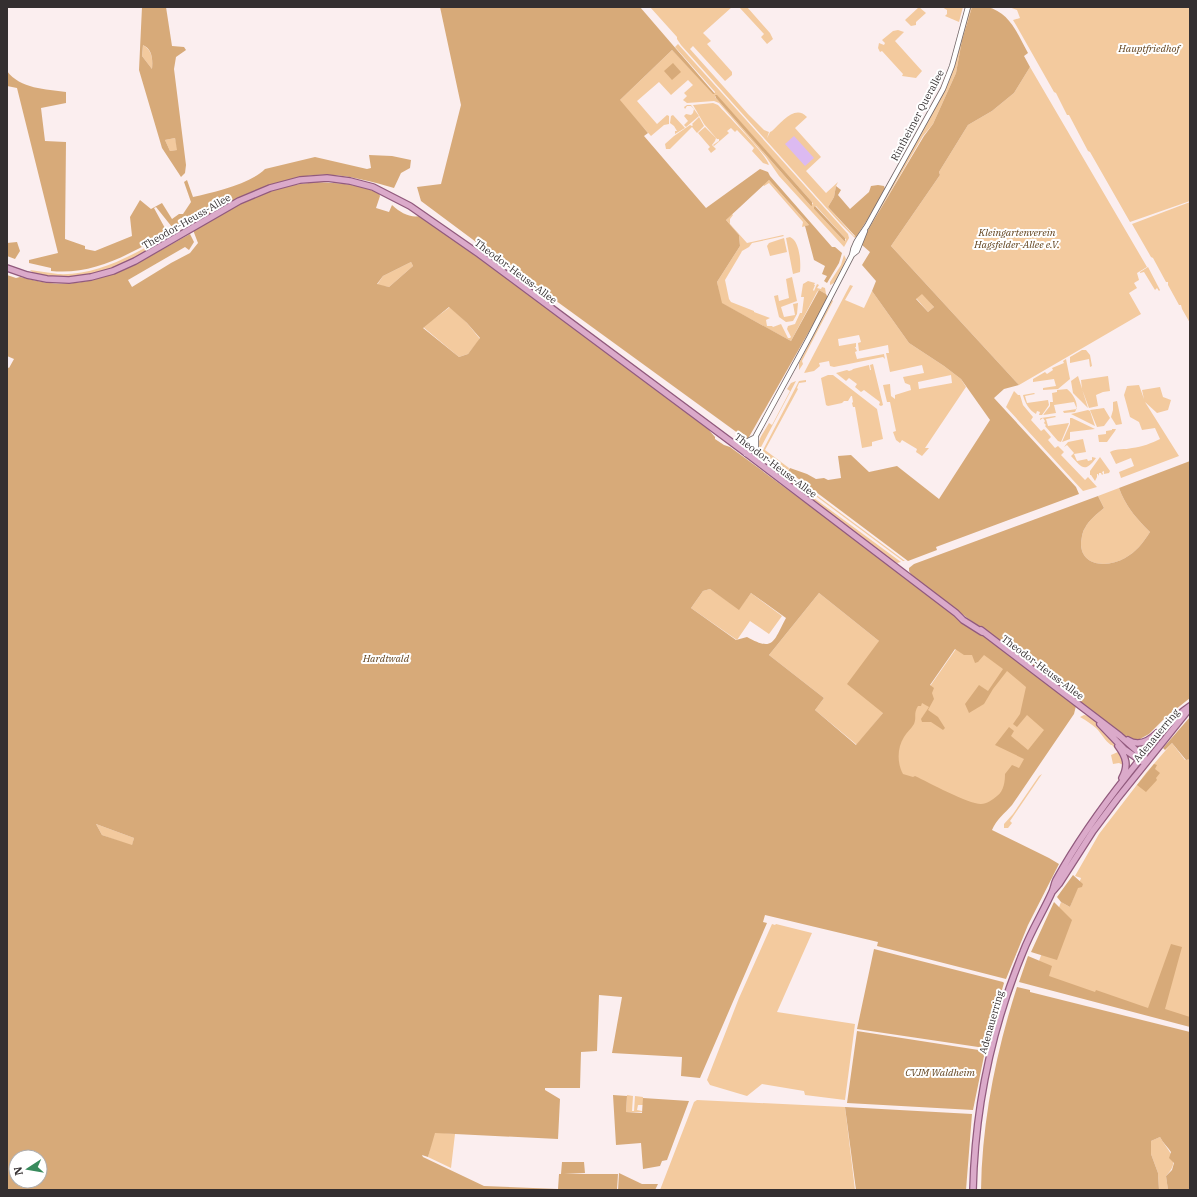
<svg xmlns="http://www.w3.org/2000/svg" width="1197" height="1197" font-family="'IBM Plex Serif',serif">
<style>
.green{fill:#f3ca9e;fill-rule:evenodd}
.forest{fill:#d7aa79;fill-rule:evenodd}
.water{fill:#dcbaf1}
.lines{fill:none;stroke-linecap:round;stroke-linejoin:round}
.minor-casing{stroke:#716667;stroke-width:6}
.major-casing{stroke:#915a7d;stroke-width:8}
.minor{stroke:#fff;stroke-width:4.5}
.major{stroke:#dbaaca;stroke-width:5.5}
.labels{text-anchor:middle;stroke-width:4;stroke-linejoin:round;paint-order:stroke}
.park-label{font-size:10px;font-style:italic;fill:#5e3f19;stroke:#fff}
.street-label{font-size:10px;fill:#342f30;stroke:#fff}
</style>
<rect width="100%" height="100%" fill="#fbeeef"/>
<path class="green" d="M 650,7 L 732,7 L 703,33 L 711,41 L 707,44 L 732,72 L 732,75 L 725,81 L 693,46 L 690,49 L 748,114 L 764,130 L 769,132 L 767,138 L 770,132 L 772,131 C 781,123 795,104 807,117 L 795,128 L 821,157 L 806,171 L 826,193 L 838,182 L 836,186 L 834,197 L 828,207 L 854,236 L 856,236 L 869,217 L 855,238 L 840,223 L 681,45 L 677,39 L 677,37 Z
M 739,7 L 747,7 L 770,33 L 773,39 L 767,44 L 761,37 L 764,34 Z
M 919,7 L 926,13 L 916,22 L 916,25 L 911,26 L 905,20 Z
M 942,7 L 963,7 L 959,22 L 945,16 L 947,14 L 947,10 Z
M 970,7 L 972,7 L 962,40 L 956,73 L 933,124 L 923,136 L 868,230 L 950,79 Z
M 1009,7 L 1190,7 L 1190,201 L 1130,222 L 1090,152 L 1088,151 L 1069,115 L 1067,115 L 1056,93 L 1054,92 L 1016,25 L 1013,20 L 1020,18 L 1017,10 Z
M 898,30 L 904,32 L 895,41 L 922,71 L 916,78 L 902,76 L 903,74 L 882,51 L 880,52 L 878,48 L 879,43 L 884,45 L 885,43 L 882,40 L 893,31 Z
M 678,44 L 848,234 L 849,238 L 844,247 L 779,176 L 766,157 L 719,103 L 714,101 L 687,103 L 683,100 L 687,96 L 684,93 L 693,85 L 688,80 L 671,95 L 659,82 L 637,101 L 657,124 L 667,115 L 669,116 L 669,124 L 664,125 L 651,136 L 619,101 L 672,50 L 714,94 L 715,92 L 675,47 ZM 716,95 L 812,202 L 813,204 L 810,205 L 716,98 L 715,97 ZM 815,206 L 816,206 L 845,238 L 846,240 L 844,241 L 814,209 Z
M 143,45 C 152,50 153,59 152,69 L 142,56 Z
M 1030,67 L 1147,267 L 1137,273 L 1139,280 L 1134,283 L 1137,288 L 1129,293 L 1141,314 L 1019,385 L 891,246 L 940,175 L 939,172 L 968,125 L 992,111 L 1014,93 Z
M 713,103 L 718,105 C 729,117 765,153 769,165 L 763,163 L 752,151 L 754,148 L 737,130 L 735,132 L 731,128 L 727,131 L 729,133 L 714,146 L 713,145 L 719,141 L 719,139 L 717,139 L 704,124 L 693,105 Z
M 687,105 L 691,105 L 699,116 L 686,127 L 684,125 L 688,121 L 684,116 L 686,114 L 691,115 L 693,113 L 694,109 L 691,106 L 687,106 L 685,109 L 684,107 Z
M 673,115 L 685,128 L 675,134 L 675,131 L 677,131 L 674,126 L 670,123 L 671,116 Z
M 699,117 L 704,126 L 697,133 L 692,127 L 670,149 L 666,149 L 665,144 L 674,136 L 690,125 L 692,126 L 693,125 L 692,124 Z
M 705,127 L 716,138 L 715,141 L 712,145 L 716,149 L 711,153 L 708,149 L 710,147 L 698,133 Z
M 175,138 L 178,150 L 170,151 L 165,140 Z
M 769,180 L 809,225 L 802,227 L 803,222 L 769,183 L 764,186 L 763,185 Z
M 1190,202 L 1190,323 L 1182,309 L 1181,305 L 1179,305 L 1168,285 L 1168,282 L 1166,282 L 1153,258 L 1151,257 L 1132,224 Z
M 732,214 L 733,215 L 730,219 L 730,224 L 747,243 L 783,235 L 784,236 L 752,243 L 749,247 L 742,251 L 741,253 L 725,280 L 729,299 L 731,302 L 754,311 L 754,312 L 770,318 L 766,320 L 767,326 L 772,326 L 773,327 L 781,324 L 788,338 L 790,338 L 791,337 L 787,329 L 788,326 L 795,324 L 800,313 L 802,313 L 804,297 L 801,297 L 803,284 L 808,281 L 815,283 L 814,285 L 815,285 L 813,290 L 814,291 L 817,284 L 819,285 L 817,288 L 821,289 L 822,287 L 825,288 L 826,294 L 819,290 L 817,292 L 791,341 L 721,303 L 717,282 L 740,246 L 739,235 L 726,220 Z
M 168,235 C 165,243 156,246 149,250 C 118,268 86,280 50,277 C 42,276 35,275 30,270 C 39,271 49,273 58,274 C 98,276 134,254 168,235 Z
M 790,237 C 800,241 801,263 800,272 L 793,274 L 786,238 Z
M 784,238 L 787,252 L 770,256 L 767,246 L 769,243 Z
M 844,255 L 846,259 C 843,267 840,282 830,285 L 830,282 L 841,265 Z
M 411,262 L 413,266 L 389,287 L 377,285 L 383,276 Z
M 1148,267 L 1160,290 L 1159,291 L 1157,288 L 1155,290 L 1144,272 L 1140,273 L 1140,272 Z
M 792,277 L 797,301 L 781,307 L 784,317 L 795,315 L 793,304 L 798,303 L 797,314 L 793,321 L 786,322 L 779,317 L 774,296 L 778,295 L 779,301 L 789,298 L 786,279 Z
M 850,285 L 853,286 L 845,300 L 864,308 L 872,291 L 909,343 L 944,366 L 961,379 L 966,387 L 925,448 L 929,448 L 922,456 L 916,452 L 917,449 L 902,440 L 900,443 L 896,440 L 893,432 L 896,431 L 890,402 L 887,402 L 883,385 L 890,384 L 891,396 L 895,399 L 895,395 L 911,390 L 910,385 L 905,383 L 903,377 L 924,373 L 922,365 L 890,372 L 886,353 L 889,353 L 888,345 L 859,351 L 858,343 L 861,342 L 859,335 L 838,339 L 839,346 L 856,343 L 856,347 L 855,347 L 857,351 L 855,352 L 857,359 L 884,354 L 885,359 L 883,357 L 878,358 L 834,367 L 830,366 L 829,361 L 819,363 L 820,366 L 814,371 L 804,373 ZM 951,375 L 952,383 L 919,389 L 918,382 Z
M 922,293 L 934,307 L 928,312 L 916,298 Z
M 832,300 L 833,301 L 802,361 L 803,364 L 799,370 L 799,363 Z
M 450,307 L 467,323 L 480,339 L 468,354 L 459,357 L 423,327 Z
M 1082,350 L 1086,350 L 1090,355 L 1092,366 L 1090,367 L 1089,359 L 1070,363 L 1070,357 Z
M 1066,359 L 1070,379 L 1058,389 L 1043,390 L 1043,388 L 1056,386 L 1054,379 L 1033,382 L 1033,379 L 1045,372 L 1047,374 L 1053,370 L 1052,368 L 1064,363 L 1063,361 Z
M 873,364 L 883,405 L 881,406 L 879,405 L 880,402 L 864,390 L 861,392 L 855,387 L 857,384 L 849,378 L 846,381 L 836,373 L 847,370 L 849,371 L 852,370 L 853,369 L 869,365 L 870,370 L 871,370 L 870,365 Z
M 828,375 L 833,375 L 877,409 L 883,439 L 872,442 L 872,446 L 862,448 L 855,407 L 853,407 L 852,403 L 853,402 L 852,396 L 851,396 L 848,401 L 844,401 L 842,403 L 828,406 L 826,405 L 821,378 Z
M 1078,376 L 1088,408 L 1073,393 L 1071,381 Z
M 1108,376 L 1110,391 L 1103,392 L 1096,395 L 1098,406 L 1089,408 L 1082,389 L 1081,380 Z
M 806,380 L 806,382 L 799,383 L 797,388 L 798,389 L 765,450 L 789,468 L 788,471 L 784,470 L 762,452 L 799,381 Z
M 796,381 L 760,449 L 758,450 C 757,440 764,432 769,423 L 772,425 L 790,391 L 787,389 L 791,383 Z
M 1139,385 L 1144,399 L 1142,390 L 1160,387 L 1163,397 L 1171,400 L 1168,410 L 1157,413 L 1145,402 L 1179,456 L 1121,478 L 1119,472 L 1134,466 L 1131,458 L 1116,464 L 1110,452 C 1117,448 1125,450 1132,448 C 1142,447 1152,443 1160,439 L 1155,428 L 1142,430 L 1139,422 L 1130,417 L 1124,395 L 1127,386 Z
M 1067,389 C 1073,394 1080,404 1075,412 L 1064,413 L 1063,411 L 1077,409 L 1074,402 L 1054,405 L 1056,413 L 1043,415 L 1050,406 L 1050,402 L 1053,402 L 1052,393 L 1057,392 L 1057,390 Z
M 1014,391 L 1018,395 L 1020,395 L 1023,405 L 1033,417 L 1031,420 L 1041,431 L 1044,429 L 1051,437 L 1048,440 L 1055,448 L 1058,446 L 1064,452 L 1061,455 L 1085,480 L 1088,477 L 1097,487 L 1083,491 L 1006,407 Z
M 1034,393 L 1035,394 L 1025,396 L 1027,403 L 1048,400 L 1049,405 L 1042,415 L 1039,415 L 1040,412 L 1037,411 L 1036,414 C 1029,410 1025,403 1023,395 Z
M 1117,401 L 1122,424 L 1116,425 L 1111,417 L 1113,410 L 1113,402 Z
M 1104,408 L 1110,418 L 1104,426 L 1097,427 L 1090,410 Z
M 1088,410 L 1090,411 L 1095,426 L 1071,414 Z
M 1055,416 L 1056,417 L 1046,419 L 1048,426 L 1069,423 L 1061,442 L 1058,441 L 1045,426 L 1046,425 L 1044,423 L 1045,421 L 1043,418 L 1040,420 L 1040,419 L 1041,418 Z
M 1070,418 L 1072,418 L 1095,429 L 1070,432 L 1070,439 L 1062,442 L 1070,424 Z
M 1112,429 L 1116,429 L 1115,431 L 1107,442 L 1099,442 L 1098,435 L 1106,434 L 1106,431 L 1112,430 Z
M 1083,439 L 1086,452 L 1074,454 L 1077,461 L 1087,459 L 1088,461 L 1092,460 L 1092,457 L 1096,458 C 1085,473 1082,468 1071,456 L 1074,453 L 1067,445 L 1064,447 L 1068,442 Z
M 762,456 L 764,456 L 905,561 L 903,561 Z
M 1100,457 L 1110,471 L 1109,473 L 1104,474 L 1104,471 L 1102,472 L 1103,474 L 1102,475 L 1101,473 L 1099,473 L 1099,476 L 1098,474 L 1097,474 L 1097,477 L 1095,481 L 1091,475 L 1090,475 L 1090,471 Z
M 776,470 L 901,562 L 897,563 L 891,561 L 791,485 Z
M 1119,488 C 1126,507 1136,518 1150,532 C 1143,543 1136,552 1125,558 C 1108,568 1080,567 1081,542 C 1082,538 1082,532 1085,528 C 1089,520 1097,514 1104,508 L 1098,496 Z
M 710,589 L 739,609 L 751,593 L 782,616 L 769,634 L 750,621 L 737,640 L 691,608 L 703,591 Z
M 819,593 L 879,641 L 883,713 L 857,745 L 815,710 L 824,698 L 769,655 Z
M 965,636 L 1068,718 L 987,823 L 873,768 Z
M 1084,715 C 1097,715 1119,751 1125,762 L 1123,765 L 1119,763 L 1113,764 L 1111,755 L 1118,752 L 1112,745 L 1111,745 C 1105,741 1102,734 1096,728 C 1091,724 1086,720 1080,717 Z
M 1172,743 L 1185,760 L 1190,759 L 1190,1021 L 1033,977 L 1061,902 L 1070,907 L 1081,878 L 1075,876 L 1099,834 L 1146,773 Z
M 1042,774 L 1010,821 L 1012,823 L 1008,828 L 1004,828 L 1004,824 L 1013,814 L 1039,776 Z
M 96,824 L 134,838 L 132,846 L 102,835 Z
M 772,924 L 775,925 L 776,924 L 812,933 L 777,1012 L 855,1024 L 845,1100 L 805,1095 L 804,1091 L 762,1084 L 747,1096 L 710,1085 L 707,1080 L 739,998 Z
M 627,1095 L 633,1096 L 632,1111 L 634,1111 L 635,1096 L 643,1097 L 643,1105 L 638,1105 L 637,1110 L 642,1111 L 642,1112 L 626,1112 Z
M 697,1100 L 845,1107 L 855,1190 L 660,1190 L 694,1102 Z
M 434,1132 L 455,1134 L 451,1168 L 428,1157 Z
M 1160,1137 C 1168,1152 1182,1160 1166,1176 L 1168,1190 L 1159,1190 L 1158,1173 L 1151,1154 L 1151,1141 Z"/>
<path class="forest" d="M 142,7 L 166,7 L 172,46 L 184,47 L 186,50 L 176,57 L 174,69 L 186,165 L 185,173 L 181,177 L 162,148 L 139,70 ZM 143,45 C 152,49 153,59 152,69 L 142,56 ZM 175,138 L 177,150 L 170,151 L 165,140 Z
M 440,7 L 640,7 L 715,94 L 713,94 L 672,50 L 620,100 L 648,133 L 644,136 L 706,208 L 760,169 L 768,172 L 770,176 L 832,247 L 835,247 L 842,253 L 839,263 L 827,283 L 824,281 L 827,276 L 822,274 L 825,266 L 814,260 L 805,226 L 809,225 L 769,180 L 726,220 L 739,235 L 740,246 L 717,282 L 722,303 L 791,341 L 819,290 L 826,294 L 828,298 L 749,437 L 746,439 L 515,271 L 421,201 L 417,187 L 441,184 L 461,105 Z
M 972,7 C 977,7 983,6 987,7 C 1010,12 1018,35 1028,53 L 1024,56 L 1030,67 L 1014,93 L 992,111 L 968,125 L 939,172 L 940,175 L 891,246 L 1019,385 L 1004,389 L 994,398 L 1076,487 L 1079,494 L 936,547 L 937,550 L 908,561 L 788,471 L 790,468 L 807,474 L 816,479 L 824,478 L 828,480 L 841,478 L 838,456 L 851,455 L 869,472 L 897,466 L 939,499 L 990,420 L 961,379 L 944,366 L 909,343 L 872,291 L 876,281 L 862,265 L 870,252 L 862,245 L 868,230 L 924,136 L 933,124 L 956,73 L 962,40 ZM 922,294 L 934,307 L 928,312 L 916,299 Z
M 673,63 L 681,72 L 672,80 L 664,71 Z
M 7,71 C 20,89 46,89 66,92 L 66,103 L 41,108 L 45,141 L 66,142 L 65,239 L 85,246 L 85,249 L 95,251 L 132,236 L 130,217 L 140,200 L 151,209 L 162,203 L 172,219 L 179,214 L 183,214 L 191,202 L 184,182 L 187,180 L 193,197 C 214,192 250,184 265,169 L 315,157 L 367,169 L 371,168 L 369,155 L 392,156 L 411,160 L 410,168 L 401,173 L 394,188 C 373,182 352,176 331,175 C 298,172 260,188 232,203 C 216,211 200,221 183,229 L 177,224 L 172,227 L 156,207 L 154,208 L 166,230 L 157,236 L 158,238 C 124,257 91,275 51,271 L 51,268 L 29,263 L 29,260 L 58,253 L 17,88 L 7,86 Z
M 715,95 L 717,95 L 812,202 L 812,206 L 810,205 L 716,98 Z
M 317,182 C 339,183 358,184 379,193 L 380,196 L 376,208 L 389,212 L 392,205 C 401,213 409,218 421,216 L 507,279 L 708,429 L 715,437 L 715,439 L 724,445 L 730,447 L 887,563 L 1076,706 L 1074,714 L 1012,805 C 1005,813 996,820 992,830 L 1049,858 L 1059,864 L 1028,925 L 1006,979 L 877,946 L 878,942 L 765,915 L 763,922 L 767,923 L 700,1078 L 681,1076 L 682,1057 L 612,1053 L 622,997 L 599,995 L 597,1051 L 581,1052 L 580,1088 L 545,1088 L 545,1090 L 560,1099 L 558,1139 L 435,1133 L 428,1157 L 422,1155 L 423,1157 L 484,1186 L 558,1189 L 559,1174 L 561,1174 L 562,1162 L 584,1162 L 585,1173 L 564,1174 L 618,1174 L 617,1190 L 7,1190 L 7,367 L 9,368 L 14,359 L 7,356 L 7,275 L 16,278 L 20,277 C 30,279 40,282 50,283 C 102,288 146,258 190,234 L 194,242 L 189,250 L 185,247 L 128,280 L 132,287 L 171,263 L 190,253 L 198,243 L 193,230 C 224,213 256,192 292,185 C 300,184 309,183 317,182 ZM 411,262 L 413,266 L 389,287 L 377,284 L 383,276 ZM 449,307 L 467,323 L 480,338 L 468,354 L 459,357 L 423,328 ZM 710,589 L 739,610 L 751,593 L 786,618 C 773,642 774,652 747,637 L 736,640 L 691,608 L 703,591 ZM 819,593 L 879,641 L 847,684 L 883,713 L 856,745 L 815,710 L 824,698 L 769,655 ZM 955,649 L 964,655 L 972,655 L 975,663 L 978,662 L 984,655 L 1003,669 L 988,691 L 979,685 L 965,704 L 969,713 L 984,704 L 993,689 L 1007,671 L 1026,687 L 1020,714 L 1013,724 L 1017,727 L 1027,715 L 1044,730 L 1028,750 L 1011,736 L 1014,731 L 1009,727 L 995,745 L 1024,759 L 1019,768 L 1012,765 L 1005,774 C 1005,781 1004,791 997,796 C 992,800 987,804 981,804 C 968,804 928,782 915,776 L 913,777 L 903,774 C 897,763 897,748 904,737 C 907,732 911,729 914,724 C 917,717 913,714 918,706 L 921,706 L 922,703 L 929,707 L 921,719 L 922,722 L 931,722 L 943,730 L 945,728 L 938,717 L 928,710 L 934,699 L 932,693 L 934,688 L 930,685 ZM 96,824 L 134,838 L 132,845 L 102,835 ZM 16,1157 L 40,1157 L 40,1181 L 16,1181 Z
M 878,185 L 884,186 L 885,189 L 869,217 L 856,237 L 828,207 L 834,197 L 836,186 L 841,190 L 838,195 L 850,209 L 869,192 L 871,186 Z
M 815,206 L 845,238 L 845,241 L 844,241 L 814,209 L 814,207 Z
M 17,242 L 20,251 L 15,259 L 7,256 L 7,243 Z
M 1190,461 L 1190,698 L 1166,717 L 1149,734 L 1140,739 L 1137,739 L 1137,742 L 1131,740 L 1124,736 L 913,577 L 909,571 L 909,568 L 914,564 L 1098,496 L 1104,508 C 1097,514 1089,520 1085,528 C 1082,532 1082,538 1081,542 C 1080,567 1108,568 1125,558 C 1136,552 1143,543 1150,532 C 1136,518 1126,507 1119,488 Z
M 1190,717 L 1190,759 L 1186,760 L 1172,743 L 1165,750 L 1163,748 Z
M 1154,764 L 1157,765 L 1155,769 L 1160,773 L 1156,778 L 1157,780 L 1146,792 L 1137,785 Z
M 1073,875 L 1083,884 L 1082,887 L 1078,888 L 1070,907 L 1061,902 L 1057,897 Z
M 1054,902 L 1072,920 L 1057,960 L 1031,952 Z
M 1171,944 L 1182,947 L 1165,1009 L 1190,1017 L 1190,1027 L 1019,982 L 1028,956 L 1052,966 L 1049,976 L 1095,992 L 1096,990 L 1148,1008 Z
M 874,949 L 1003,982 L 1004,983 L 985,1048 L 857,1029 Z
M 1017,987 L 1030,990 L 1030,992 L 1190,1032 L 1190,1190 L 1168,1190 L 1166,1176 L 1172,1170 L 1174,1163 L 1169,1158 L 1171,1152 C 1168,1147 1163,1143 1160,1137 L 1151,1141 L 1151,1154 L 1158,1173 L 1159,1190 L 981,1190 C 982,1121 996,1052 1017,987 Z
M 857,1031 L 985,1051 L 973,1110 L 847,1103 Z
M 613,1095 L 627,1096 L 626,1112 L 642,1113 L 643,1098 L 689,1101 L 667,1160 L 662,1161 L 660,1166 L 643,1169 L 641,1143 L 616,1145 Z
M 845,1107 L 972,1114 L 966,1190 L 856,1190 Z
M 619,1173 L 642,1184 L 658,1184 L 655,1190 L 618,1190 Z"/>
<path class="water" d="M 794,136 L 814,158 L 805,166 L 785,144 Z"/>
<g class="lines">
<defs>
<path id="minor" d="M 852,255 L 857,251 L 865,231
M 756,438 L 756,452 L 761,464
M 733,443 L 746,442 L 756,437
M 746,454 L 809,338 L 852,255 C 853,244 861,235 867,226 L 943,89 L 952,66 L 968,7"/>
<path id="major" d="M 7,268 L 27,275 L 47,279 L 69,280 L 91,277 L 113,271 L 135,261 L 239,201 L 270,188 L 300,180 L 327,178 L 350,181 L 373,187 L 410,206 L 479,254 L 742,450 L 956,613 L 963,620 L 982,632
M 981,630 L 1120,736 L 1145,758 L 1146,761
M 1100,724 L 1124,749 L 1141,761
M 1128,740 C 1139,747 1149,741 1157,733
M 1118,746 C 1126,757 1129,765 1122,778
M 1053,891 L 1059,884 L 1093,831 L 1117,799 L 1190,708
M 973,1190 C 975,1108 992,1027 1023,952 C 1031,931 1043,912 1052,892 C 1054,888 1054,884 1056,880 C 1077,842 1102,807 1129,773 C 1148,750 1165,723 1190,706"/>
</defs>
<use href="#minor" class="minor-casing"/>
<use href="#major" class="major-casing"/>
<use href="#minor" class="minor"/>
<use href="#major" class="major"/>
</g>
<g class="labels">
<g class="park-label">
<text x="1149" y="52">Hauptfriedhof</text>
<text x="1017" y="236">Kleingartenverein<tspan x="1017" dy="12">Hagsfelder-Allee e.V.</tspan></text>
<text x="386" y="662">Hardtwald</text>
<text x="940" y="1076">CVJM Waldheim</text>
</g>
<g class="street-label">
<text transform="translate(917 115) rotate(-62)" y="4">Rintheimer Querallee</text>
<text transform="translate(186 221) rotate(-30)" y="4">Theodor-Heuss-Allee</text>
<text transform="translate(516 271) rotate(37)" y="4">Theodor-Heuss-Allee</text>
<text transform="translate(776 465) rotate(37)" y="4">Theodor-Heuss-Allee</text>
<text transform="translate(1043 667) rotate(37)" y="4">Theodor-Heuss-Allee</text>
<text transform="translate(1156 735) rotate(-50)" y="4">Adenauerring</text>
<text transform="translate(991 1022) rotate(-74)" y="4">Adenauerring</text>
</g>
</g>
<rect width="1197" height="1197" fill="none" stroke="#342f30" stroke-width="16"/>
<g transform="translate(28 1169) rotate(258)"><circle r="19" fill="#ffffff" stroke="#aeacac"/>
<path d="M0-3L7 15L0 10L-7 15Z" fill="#378a5c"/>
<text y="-6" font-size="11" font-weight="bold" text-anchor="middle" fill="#342f30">N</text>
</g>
</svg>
